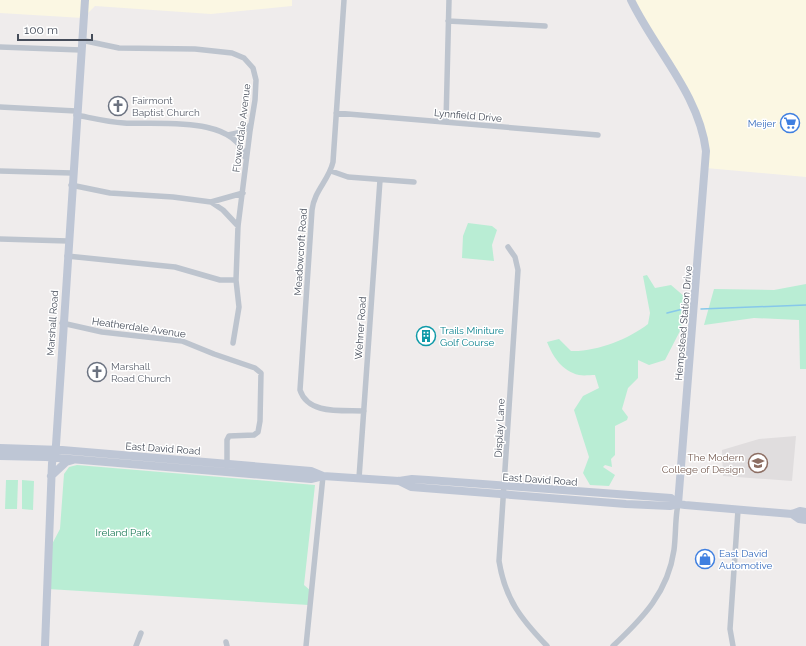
<svg xmlns="http://www.w3.org/2000/svg" width="806" height="646" font-family="Raleway,sans-serif">
<style>
.commercial{fill:#fbf7e3}
.education{fill:#e0ddde}
.green{fill:#b9edd4}
.lines{fill:none;stroke-linecap:round;stroke-linejoin:round}
.stream{stroke:#87c8ea;stroke-width:1.5}
.street{stroke:#bdc4ce;stroke-width:5.5}
.secondary{stroke:#bec6d5;stroke-width:8}
.labels{text-anchor:middle;stroke-width:3;stroke-linejoin:round;paint-order:stroke}
.worship-label{font-size:10px;fill:#5b616d;stroke:#fff;text-anchor:start}
.street-label{font-size:10px;fill:#454c59;stroke:#fff}
.shop-label{font-size:10px;fill:#366cbe;stroke:#fff;text-anchor:end}
.culture-label{font-size:10px;fill:#0d838f;stroke:#fff;text-anchor:start}
.education-label{font-size:10px;fill:#785e54;stroke:#fff;text-anchor:end}
.park-label{font-size:10px;fill:#187854;stroke:#fff}
</style>
<rect width="100%" height="100%" fill="#efecec"/>
<path class="commercial" d="M 0,0 L 292,0 L 292,6 L 211,14 L 95,6 L 83,18 L 0,13 Z
M 633,0 L 806,0 L 806,177 L 706,168 L 698,118 Z"/>
<path class="education" d="M 796,436 L 792,481 L 723,476 L 722,450 L 759,439 Z"/>
<path class="green" d="M 468,223 L 492,226 L 497,230 L 492,245 L 494,261 L 462,258 L 463,236 Z
M 647,275 L 655,288 L 671,285 L 685,297 L 681,329 L 665,360 L 649,365 L 638,360 L 638,378 L 628,388 L 622,409 L 628,417 L 627,420 L 615,426 L 615,455 L 611,459 L 612,467 L 605,465 L 603,467 L 615,475 L 609,486 L 590,485 L 583,473 L 589,457 L 574,410 L 583,396 L 599,388 L 595,375 C 590,375 584,376 579,375 C 562,371 553,357 547,342 L 559,339 L 571,351 C 596,352 629,339 648,324 L 650,313 L 643,276 Z
M 806,284 L 806,369 L 800,369 L 799,320 L 754,318 L 704,325 L 714,289 L 774,290 Z
M 77,465 L 315,485 L 304,585 L 311,591 L 309,605 L 48,589 L 50,548 L 60,529 L 64,474 L 69,467 Z
M 6,480 L 18,480 L 17,509 L 5,509 Z
M 22,480 L 34,481 L 33,510 L 22,509 Z"/>
<g class="lines">
<path class="stream" d="M 701,309 L 806,305
M 667,313 L 687,308"/>
<path class="street" d="M 344,0 L 333,162 C 329,180 314,191 312,210 L 300,390 C 308,415 342,410 364,411
M 448,21 L 545,26
M 81,40 L 119,48 L 195,49 L 232,53 L 244,58 L 253,68 L 256,80 L 255,100 L 250,131 L 238,226 L 236,280 L 239,307 L 233,343
M 0,47 L 81,50
M 0,107 L 76,111
M 336,113 L 598,135
M 76,115 C 92,118 108,122 124,123 C 157,125 235,115 245,157
M 446,122 L 449,0
M 228,135 L 242,132 L 250,125
M 0,171 L 72,173
M 331,171 L 348,177 L 414,182
M 71,185 L 110,193 L 173,197 L 211,202 L 223,210 L 238,226
M 211,202 L 243,193
M 0,239 L 68,241
M 508,247 L 515,257 L 518,270 L 499,561 C 505,599 521,619 547,646
M 67,256 L 175,267 L 220,280 L 236,280
M 62,323 L 102,332 L 182,341 L 214,354 L 255,368 L 261,373 L 260,421 L 258,432 L 254,435 L 229,436 L 227,440 L 227,466
M 359,478 L 380,180
M 226,642 L 227,646
M 136,646 L 141,633
M 306,646 L 323,476
M 613,646 C 643,618 668,592 674,550 C 676,534 675,519 678,504
M 733,646 L 730,629 L 738,510"/>
<path class="secondary" d="M 631,0 C 655,50 699,94 706,151 L 678,504
M 0,448 L 62,450 L 311,471 L 323,476
M 0,456 L 46,457 L 311,479 L 323,476 L 399,481 L 412,479 L 428,480 L 671,498 L 678,504 L 685,505 L 792,514 L 800,511 L 806,512
M 51,476 L 66,462 L 73,460
M 399,481 L 411,487 L 626,504 L 670,506 L 678,504
M 792,514 L 799,519 L 806,520
M 45,646 L 52,463 L 56,445 L 85,0"/>
</g>
<defs>
<symbol id="church-ring" viewBox="-11 -11 22 22"><circle r="9.5" fill="#fff" stroke="#6b7280" stroke-width="1.5"/><path d="M-1.2-6h2.4v3.5h3.3v2.4h-3.3V6h-2.4V-.1h-3.3v-2.4h3.3Z" fill="#6b7280"/></symbol>
<symbol id="supermarket-ring" viewBox="-11 -11 22 22"><circle r="9.5" fill="#fff" stroke="#3f7fe0" stroke-width="1.5"/><path d="M-6-5.5h2.5l.6 2H6L4.5 2H-2.5L-4.4-4H-6ZM-1.5 3.2a1.3 1.3 0 1 0 .1 0ZM3 3.2a1.3 1.3 0 1 0 .1 0Z" fill="#3f7fe0"/></symbol>
<symbol id="building-ring" viewBox="-11 -11 22 22"><circle r="9.5" fill="#fff" stroke="#0f9aa8" stroke-width="1.5"/><path d="M-4-6H4V6H1V3H-1V6H-4ZM-2.5-4.3h1.7v1.8h-1.7ZM.8-4.3h1.7v1.8H.8ZM-2.5-1h1.7V.8h-1.7ZM.8-1h1.7V.8H.8Z" fill="#0f9aa8"/></symbol>
<symbol id="university-ring" viewBox="-11 -11 22 22"><circle r="9.5" fill="#fff" stroke="#8d6e63" stroke-width="1.5"/><path d="M0-5L7-2L0 1L-7-2ZM-4 1L0 2.5L4 1V4Q0 6-4 4Z" fill="#8d6e63"/></symbol>
<symbol id="shop-ring" viewBox="-11 -11 22 22"><circle r="9.5" fill="#fff" stroke="#3f7fe0" stroke-width="1.5"/><path d="M-5-2.5h2.3a2.7 3.5 0 0 1 5.4 0H5L5.5 6h-11ZM-1.5-2.5h3a1.5 2.3 0 0 0-3 0Z" fill="#3f7fe0"/></symbol>
</defs>
<g fill-rule="evenodd">
<use href="#church-ring" x="107" y="95" width="22" height="22"/>
<use href="#supermarket-ring" x="779" y="112" width="22" height="22"/>
<use href="#building-ring" x="415" y="325" width="22" height="22"/>
<use href="#church-ring" x="86" y="361" width="22" height="22"/>
<use href="#university-ring" x="747" y="452" width="22" height="22"/>
<use href="#shop-ring" x="694" y="548" width="22" height="22"/>
</g>
<g class="labels">
<g class="worship-label">
<text x="132" y="104">Fairmont<tspan x="132" dy="12">Baptist Church</tspan></text>
<text x="111" y="370">Marshall<tspan x="111" dy="12">Road Church</tspan></text>
</g>
<g class="street-label">
<text transform="translate(468 115) rotate(5)" y="4">Lynnfield Drive</text>
<text transform="translate(241 128) rotate(-83)" y="4">Flowerdale Avenue</text>
<text transform="translate(300 252) rotate(-86)" y="4">Meadowcroft Road</text>
<text transform="translate(52 323) rotate(-86)" y="4">Marshall Road</text>
<text transform="translate(683 323) rotate(-85)" y="4">Hempstead Station Drive</text>
<text transform="translate(139 327) rotate(8)" y="4">Heatherdale Avenue</text>
<text transform="translate(360 328) rotate(-86)" y="4">Wehner Road</text>
<text transform="translate(499 428) rotate(-87)" y="4">Display Lane</text>
<text transform="translate(163 448) rotate(4)" y="4">East David Road</text>
<text transform="translate(540 479) rotate(4)" y="4">East David Road</text>
</g>
<g class="shop-label">
<text x="776" y="127">Meijer</text>
<text x="719" y="557" text-anchor="start">East David<tspan x="719" dy="12">Automotive</tspan></text>
</g>
<g class="culture-label">
<text x="440" y="334">Trails Miniture<tspan x="440" dy="12">Golf Course</tspan></text>
</g>
<g class="education-label">
<text x="744" y="461">The Modern<tspan x="744" dy="12">College of Design</tspan></text>
</g>
<g class="park-label">
<text x="123" y="536">Ireland Park</text>
</g>
</g>
<path d="M18 34v6h74v-6" fill="none" stroke="#454c59" stroke-width="2"/>
<text x="24" y="34" font-size="12" fill="#454c59" stroke="#ffffff" stroke-width="3" paint-order="stroke">100 m</text>
</svg>
